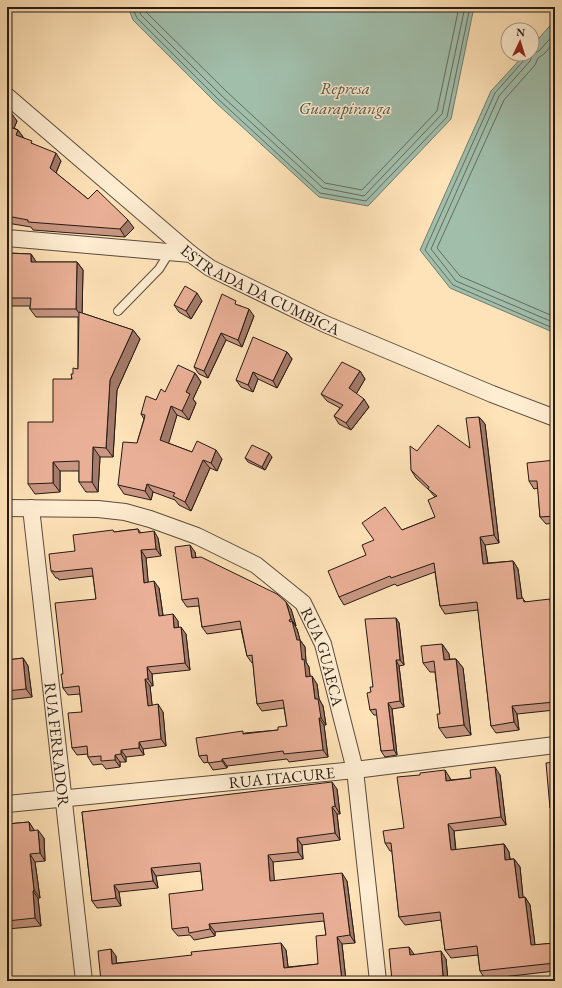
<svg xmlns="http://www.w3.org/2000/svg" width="562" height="988" font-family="'EB Garamond',serif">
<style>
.water{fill:#a1beab;stroke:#707c6f}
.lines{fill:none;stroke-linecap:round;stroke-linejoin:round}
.shore{stroke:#646c60;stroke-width:1}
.service-casing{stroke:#5c4c3d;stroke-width:10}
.minor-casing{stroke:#5c4c3d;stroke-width:18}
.service{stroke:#ffedd1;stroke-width:8}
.minor{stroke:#ffedd1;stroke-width:16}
.wall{fill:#c99782;stroke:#261a14}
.shaded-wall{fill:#a47b6a;stroke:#261a14}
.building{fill:#eab097;stroke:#261a14}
.labels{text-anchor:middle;stroke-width:3;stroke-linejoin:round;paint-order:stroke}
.street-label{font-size:16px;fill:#261a14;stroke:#ffedd1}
.water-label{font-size:17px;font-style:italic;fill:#515349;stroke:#ffedd1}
</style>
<rect width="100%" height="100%" fill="#ffe3b8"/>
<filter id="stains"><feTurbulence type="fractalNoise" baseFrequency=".005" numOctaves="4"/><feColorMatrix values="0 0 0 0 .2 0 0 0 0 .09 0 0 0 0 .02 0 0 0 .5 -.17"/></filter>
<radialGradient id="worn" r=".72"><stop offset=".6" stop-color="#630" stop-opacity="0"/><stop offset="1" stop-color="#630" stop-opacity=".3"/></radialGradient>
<path class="water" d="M 128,7 L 474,7 L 451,119 L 368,206 L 319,197 L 215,102 L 133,20 Z
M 555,20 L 555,333 L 450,288 L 420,250 L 491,91 L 525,54 L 532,54 L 532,46 Z"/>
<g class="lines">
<path class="shore" d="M 132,7 L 137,18 L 218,99 L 320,193 L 366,201 L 447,117 L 470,7
M 138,7 L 141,15 L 222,96 L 323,188 L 364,196 L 442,114 L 465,7
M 144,7 L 146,12 L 226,91 L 325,183 L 362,190 L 437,111 L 459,7
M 555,33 L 539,51 L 533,54 L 530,61 L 499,96 L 431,249 L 456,281 L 555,323
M 555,42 L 544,54 L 538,58 L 535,65 L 504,100 L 437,248 L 460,276 L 555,317
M 527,54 L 526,58 L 495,93 L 425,250 L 453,285 L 555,329"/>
<defs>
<path id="service" d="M 118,311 L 159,269 L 169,253"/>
<g id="minor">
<path id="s1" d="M 7,96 L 191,254 L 210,268 L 325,324 L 492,394 L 555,418"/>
<path d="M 7,238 L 191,254"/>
<path id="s2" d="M 7,508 L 98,509 L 125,512 L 150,519 L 197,536 L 256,565 L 303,603 L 323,644 L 355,770 L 378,981"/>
<path id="s3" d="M 31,508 L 84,981"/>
<path id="s4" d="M 7,804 L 355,770 L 555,745"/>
</g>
</defs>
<use href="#service" class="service-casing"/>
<use href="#minor" class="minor-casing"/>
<use href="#service" class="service"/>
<use href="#minor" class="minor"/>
</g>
<path class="wall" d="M 7,110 L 17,121 L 14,128 L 18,130 L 23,137 L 23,138 L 61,161 L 56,173 L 88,199 L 134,228 L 125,237 L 33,230 L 31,227 L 7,223 Z
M 7,252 L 8,253 L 31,254 L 36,262 L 77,262 L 83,270 L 82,313 L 133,330 L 140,339 L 117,390 L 113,457 L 100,457 L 98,492 L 86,492 L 79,482 L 79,471 L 60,471 L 60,492 L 35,494 L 28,484 L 73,374 L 78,369 L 78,317 L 36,317 L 30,309 L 30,306 L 10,306 L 8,372 L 8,492 L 7,492 Z
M 202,301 L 191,319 L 179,312 L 174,305 Z
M 239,305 L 254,316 L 242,347 L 226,340 L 208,378 L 199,374 L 194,367 Z
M 287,352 L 292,359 L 277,388 L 258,379 L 253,392 L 241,387 L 236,380 Z
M 360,371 L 365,379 L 356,394 L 369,407 L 351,430 L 339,424 L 334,416 L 340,408 L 327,401 L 321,394 Z
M 195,373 L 201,382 L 193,399 L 196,403 L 189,420 L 177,415 L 168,443 L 192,452 L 222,459 L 217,471 L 210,468 L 191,511 L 179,505 L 175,500 L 153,492 L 151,500 L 124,494 L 118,485 L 137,443 L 144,419 L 141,414 L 165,392 Z
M 479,417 L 485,424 L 499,543 L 485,545 L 488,563 L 513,561 L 518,569 L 522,598 L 526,602 L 555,606 L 555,710 L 517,714 L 519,730 L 496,733 L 491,726 L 478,610 L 445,614 L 440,606 L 435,572 L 397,586 L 395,584 L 344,605 L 339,597 L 366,555 L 402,530 L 435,517 L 435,497 L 429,490 L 416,478 L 411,470 L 417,451 L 470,448 Z
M 272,457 L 265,470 L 248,462 L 245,458 Z
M 555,460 L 555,523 L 546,524 L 540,517 L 538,488 L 534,489 L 529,481 Z
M 138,529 L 141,533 L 158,538 L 161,556 L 146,558 L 148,582 L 159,588 L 163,615 L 178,621 L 178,627 L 186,634 L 190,670 L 152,674 L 153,686 L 150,686 L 152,705 L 163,712 L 166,746 L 143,749 L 144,755 L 126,757 L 126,762 L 120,762 L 120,767 L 106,769 L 102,764 L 93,765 L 88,757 L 88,754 L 77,755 L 72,748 L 82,712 L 80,694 L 68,695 L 63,688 L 63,674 L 96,599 L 93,576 L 59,580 L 58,578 L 56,578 L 51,571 L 75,551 L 114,532 Z
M 195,552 L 196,558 L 291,609 L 296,626 L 295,627 L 297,629 L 300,640 L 305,647 L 306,662 L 309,667 L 310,677 L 317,684 L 319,699 L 323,706 L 326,725 L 324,725 L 328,757 L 289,762 L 287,759 L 227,766 L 227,768 L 213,770 L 208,762 L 204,763 L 199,756 L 245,733 L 278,730 L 287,726 L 284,708 L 262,711 L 257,704 L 253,663 L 252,663 L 247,656 L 241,629 L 207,634 L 202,627 L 199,606 L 187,607 L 182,600 Z
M 396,618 L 399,623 L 404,665 L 399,666 L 404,707 L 392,709 L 397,755 L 385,757 L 381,751 L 377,715 L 374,715 L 370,710 L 373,687 Z
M 442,644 L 449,654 L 449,659 L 456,659 L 463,668 L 471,735 L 446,738 L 439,728 L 440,714 L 435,672 L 430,672 L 423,663 Z
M 23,658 L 28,666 L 32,697 L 7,700 L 7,660 Z
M 555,762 L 555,814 L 550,808 Z
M 500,775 L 506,825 L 454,831 L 456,850 L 504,844 L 509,852 L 510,859 L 514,859 L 520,867 L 523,898 L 525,897 L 530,905 L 535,945 L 555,943 L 555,971 L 485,979 L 480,971 L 478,955 L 451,958 L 445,950 L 441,920 L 405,925 L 399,917 L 392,851 L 390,851 L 385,843 L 404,828 L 450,778 L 450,780 Z
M 337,789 L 340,814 L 337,814 L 340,840 L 302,845 L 303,859 L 273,862 L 274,881 L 347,881 L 355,943 L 342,944 L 346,981 L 101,981 L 116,956 L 116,963 L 286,950 L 288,967 L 318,964 L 326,935 L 324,921 L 215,932 L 215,936 L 194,940 L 190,935 L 178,936 L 172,929 L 203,890 L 201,871 L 156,876 L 158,888 L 119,892 L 121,906 L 97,908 L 92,901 L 82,812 Z
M 29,822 L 34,830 L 44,838 L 45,861 L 35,862 L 40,898 L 38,898 L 41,926 L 7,929 L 7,824 Z
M 7,940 L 10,967 L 7,967 Z
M 414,954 L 414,955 L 446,959 L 448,981 L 392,981 Z"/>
<path class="shaded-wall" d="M 12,114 L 17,121 L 12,133 L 7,126 Z
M 18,130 L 23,137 L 21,143 L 16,135 Z
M 56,153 L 61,161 L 55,175 L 50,168 Z
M 128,220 L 134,228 L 125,237 L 120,229 Z
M 31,254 L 37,263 L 31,262 Z
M 77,262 L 83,270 L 82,317 L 76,309 Z
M 197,293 L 202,301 L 191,319 L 186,311 Z
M 7,301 L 10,306 L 8,372 L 8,492 L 7,490 Z
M 249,309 L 254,316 L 242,347 L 238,340 Z
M 133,330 L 140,339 L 117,390 L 113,457 L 106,448 L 110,380 Z
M 221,333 L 226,340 L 208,378 L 204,371 Z
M 287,352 L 292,359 L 277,388 L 273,381 Z
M 360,371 L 365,379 L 355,396 L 349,388 Z
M 253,372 L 258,379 L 253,392 L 248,385 Z
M 195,373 L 201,382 L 193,399 L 196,403 L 189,420 L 182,411 L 186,392 Z
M 364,399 L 369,407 L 351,430 L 346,423 Z
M 171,406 L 177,415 L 167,449 L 160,440 Z
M 479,417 L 485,424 L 499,543 L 494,535 Z
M 93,447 L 100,457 L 98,492 L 92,482 Z
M 216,450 L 222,459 L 217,471 L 211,463 Z
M 269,453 L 272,457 L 265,470 L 262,467 Z
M 203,460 L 210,468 L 191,511 L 185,502 Z
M 53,462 L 60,471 L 60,492 L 53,483 Z
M 147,484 L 153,492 L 151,500 L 145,491 Z
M 154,531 L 158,538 L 161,556 L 156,549 Z
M 480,537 L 485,545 L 489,572 L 483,564 Z
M 190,545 L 195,552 L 197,565 L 192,558 Z
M 141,550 L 146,558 L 149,590 L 144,583 Z
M 513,561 L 518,569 L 523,606 L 517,599 Z
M 154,581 L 159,588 L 164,623 L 159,616 Z
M 550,599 L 555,606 L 555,633 L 553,631 Z
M 286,602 L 291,609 L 296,626 L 291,619 Z
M 173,614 L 178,621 L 179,635 L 174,628 Z
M 396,618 L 399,623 L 404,665 L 400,660 Z
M 289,620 L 292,624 L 292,621 L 297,629 L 300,640 L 305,647 L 306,662 L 309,667 L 311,684 L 306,677 L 297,640 Z
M 181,627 L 186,634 L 190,670 L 185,663 Z
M 442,644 L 449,654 L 451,670 L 444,660 Z
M 23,658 L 28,666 L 32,697 L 26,689 Z
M 456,659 L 463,668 L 471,735 L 464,725 Z
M 396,660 L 399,666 L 404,707 L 400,701 Z
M 147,667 L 152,674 L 153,686 L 148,679 Z
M 312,676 L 317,684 L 319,699 L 323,706 L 326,725 L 321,718 L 315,699 Z
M 145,679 L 150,686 L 153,713 L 148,706 Z
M 388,703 L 392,709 L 397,755 L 394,750 Z
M 158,704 L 163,712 L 166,746 L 161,739 Z
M 512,706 L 517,714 L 519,730 L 514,722 Z
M 319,718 L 324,725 L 328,757 L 323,750 Z
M 139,742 L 143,749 L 144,755 L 139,748 Z
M 121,750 L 126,757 L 126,762 L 121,754 Z
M 115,755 L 120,762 L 120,767 L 115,760 Z
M 222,759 L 227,766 L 227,768 L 222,761 Z
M 495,767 L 500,775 L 506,825 L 501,817 Z
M 445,770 L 450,778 L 451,789 L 446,781 Z
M 332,782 L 337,789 L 340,814 L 335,806 Z
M 332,807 L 337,814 L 340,840 L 335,833 Z
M 29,822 L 34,830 L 36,839 L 30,831 Z
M 448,824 L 454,831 L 456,858 L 451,850 Z
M 38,830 L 44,838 L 45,861 L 40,853 Z
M 297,838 L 302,845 L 303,859 L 298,852 Z
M 504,844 L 509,852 L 511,868 L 505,860 Z
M 30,854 L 35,862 L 40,898 L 34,890 Z
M 268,855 L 273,862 L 275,889 L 270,881 Z
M 514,859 L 520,867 L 524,906 L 519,898 Z
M 151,868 L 156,876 L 158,888 L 153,881 Z
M 342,873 L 347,881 L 355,943 L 350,935 Z
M 114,885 L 119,892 L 121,906 L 116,898 Z
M 33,891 L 38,898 L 41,926 L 35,918 Z
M 525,897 L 530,905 L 536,953 L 531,945 Z
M 209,924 L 215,932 L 215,936 L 210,929 Z
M 337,937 L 342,944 L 346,981 L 342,981 Z
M 7,940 L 10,967 L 7,962 Z
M 281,943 L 286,950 L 289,975 L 284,968 Z
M 409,947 L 414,954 L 415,962 L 410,955 Z
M 111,949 L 116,956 L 117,971 L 112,964 Z
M 441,951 L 446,959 L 448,981 L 447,981 L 443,976 Z"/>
<path class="building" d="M 7,110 L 12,114 L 7,125 Z
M 7,126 L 18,130 L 16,135 L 32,141 L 31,143 L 56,153 L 50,168 L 88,199 L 97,190 L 128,220 L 120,229 L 28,222 L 28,220 L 7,216 Z
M 7,253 L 31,254 L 31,262 L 77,262 L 76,309 L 30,309 L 31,298 L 7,298 Z
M 185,286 L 197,293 L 186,311 L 174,305 Z
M 222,294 L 236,301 L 235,304 L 249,309 L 238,340 L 221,333 L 204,371 L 194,367 Z
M 79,312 L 133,330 L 110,380 L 106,448 L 93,447 L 92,482 L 79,482 L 79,461 L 53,462 L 53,483 L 28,484 L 28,422 L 53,422 L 53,379 L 72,379 L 71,374 L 73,374 L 73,368 L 78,369 Z
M 253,337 L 287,352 L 273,381 L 253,372 L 248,385 L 236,380 Z
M 342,362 L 360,371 L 349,388 L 364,399 L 346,423 L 334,416 L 343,405 L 321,394 Z
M 178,365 L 195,373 L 186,392 L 190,394 L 182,411 L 171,406 L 160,440 L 192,452 L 197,441 L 216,450 L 211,463 L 203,460 L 185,502 L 173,496 L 175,493 L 147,484 L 145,491 L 118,485 L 123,442 L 137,443 L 144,420 L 145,415 L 141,414 L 146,396 L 156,400 L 161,389 L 165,392 Z
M 479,417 L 494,535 L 480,537 L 483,564 L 513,561 L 517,599 L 523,598 L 524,602 L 550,599 L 553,631 L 555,630 L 555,702 L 512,706 L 514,722 L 491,726 L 477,602 L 440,606 L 434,563 L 391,578 L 390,576 L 339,597 L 328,571 L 366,555 L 362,545 L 374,540 L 362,523 L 385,507 L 402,530 L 435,517 L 428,500 L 437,496 L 428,489 L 429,487 L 411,470 L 410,446 L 417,451 L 438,425 L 470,448 L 466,418 Z
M 252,445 L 269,453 L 262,467 L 245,458 Z
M 555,460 L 555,516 L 540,517 L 537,481 L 529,481 L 527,463 Z
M 138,529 L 139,533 L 154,531 L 156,549 L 141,550 L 144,583 L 154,581 L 159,616 L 173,614 L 174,628 L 181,627 L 185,663 L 147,667 L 148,679 L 145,679 L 148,706 L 158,704 L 161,739 L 139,742 L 139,748 L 121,750 L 121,754 L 115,755 L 115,760 L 101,761 L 101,756 L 88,757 L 87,746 L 72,748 L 68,713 L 82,712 L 79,686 L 63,688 L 61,674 L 63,674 L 55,603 L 96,599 L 92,568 L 54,572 L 54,571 L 51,571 L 49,554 L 75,551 L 73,535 L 113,530 L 114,532 Z
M 190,545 L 192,558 L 201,557 L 277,594 L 286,602 L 291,619 L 289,620 L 290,622 L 292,621 L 297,640 L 300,640 L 302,660 L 304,659 L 306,677 L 312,676 L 315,699 L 318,699 L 321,718 L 319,718 L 323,750 L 284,754 L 283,751 L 222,759 L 222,761 L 208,763 L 207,755 L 199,756 L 196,738 L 243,731 L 243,734 L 278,730 L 278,727 L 287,726 L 283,700 L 257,704 L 252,655 L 247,656 L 240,621 L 202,627 L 198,598 L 182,600 L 175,547 Z
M 396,618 L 400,660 L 396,660 L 400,701 L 388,703 L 394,750 L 381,751 L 376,709 L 370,710 L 367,693 L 371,692 L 370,687 L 373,687 L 365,619 Z
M 442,644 L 444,660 L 456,659 L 464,725 L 439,728 L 437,714 L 440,714 L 434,661 L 423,663 L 421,646 Z
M 23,658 L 26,689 L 7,691 L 7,660 Z
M 555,762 L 555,807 L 550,808 L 546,763 Z
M 495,767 L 501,817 L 448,824 L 451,850 L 504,844 L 505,860 L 514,859 L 519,898 L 525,897 L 531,945 L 555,943 L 555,963 L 480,971 L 477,946 L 445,950 L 440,912 L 399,917 L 391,843 L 385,843 L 383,831 L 404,828 L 397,777 L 420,775 L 420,773 L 445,770 L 446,781 L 471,778 L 470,770 Z
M 332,782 L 335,806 L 332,807 L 335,833 L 297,838 L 298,852 L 268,855 L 270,881 L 342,873 L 350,935 L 337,937 L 342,981 L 101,981 L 98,951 L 111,949 L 112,964 L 192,955 L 191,952 L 281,943 L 284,968 L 318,964 L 316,936 L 326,935 L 323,913 L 209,924 L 210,929 L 189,933 L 188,927 L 172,929 L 169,894 L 203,890 L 200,863 L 151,868 L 153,881 L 114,885 L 116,898 L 92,901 L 82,812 Z
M 29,822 L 30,831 L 38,830 L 40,853 L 30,854 L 34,890 L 33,891 L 35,918 L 7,921 L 7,824 Z
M 409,947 L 410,955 L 441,951 L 443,976 L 392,981 L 389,949 Z"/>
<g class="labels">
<g class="street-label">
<text dy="6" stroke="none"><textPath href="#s1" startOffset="321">ESTRADA DA CUMBICA</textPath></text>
<text dy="6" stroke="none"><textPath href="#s2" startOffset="378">RUA GUAECA</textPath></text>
<text dy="6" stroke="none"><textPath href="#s3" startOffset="238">RUA FERRADOR</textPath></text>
<text dy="6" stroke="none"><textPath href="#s4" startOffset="276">RUA ITACURE</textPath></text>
</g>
<g class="water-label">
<text x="345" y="94">Represa<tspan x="345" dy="20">Guarapiranga</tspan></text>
</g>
</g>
<rect width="562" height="988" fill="none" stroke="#ffe3b8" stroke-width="24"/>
<rect x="8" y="8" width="546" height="972" fill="none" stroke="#261a14" stroke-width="2"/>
<rect x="12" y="12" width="538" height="964" fill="none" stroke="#261a14"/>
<g transform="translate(520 42) rotate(4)"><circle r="19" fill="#ffedd1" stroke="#a89985"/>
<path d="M0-3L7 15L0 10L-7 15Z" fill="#8f2418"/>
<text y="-6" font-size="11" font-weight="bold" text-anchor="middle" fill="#261a14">N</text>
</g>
<rect width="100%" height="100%" filter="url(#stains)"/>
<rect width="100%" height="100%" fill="url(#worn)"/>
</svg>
